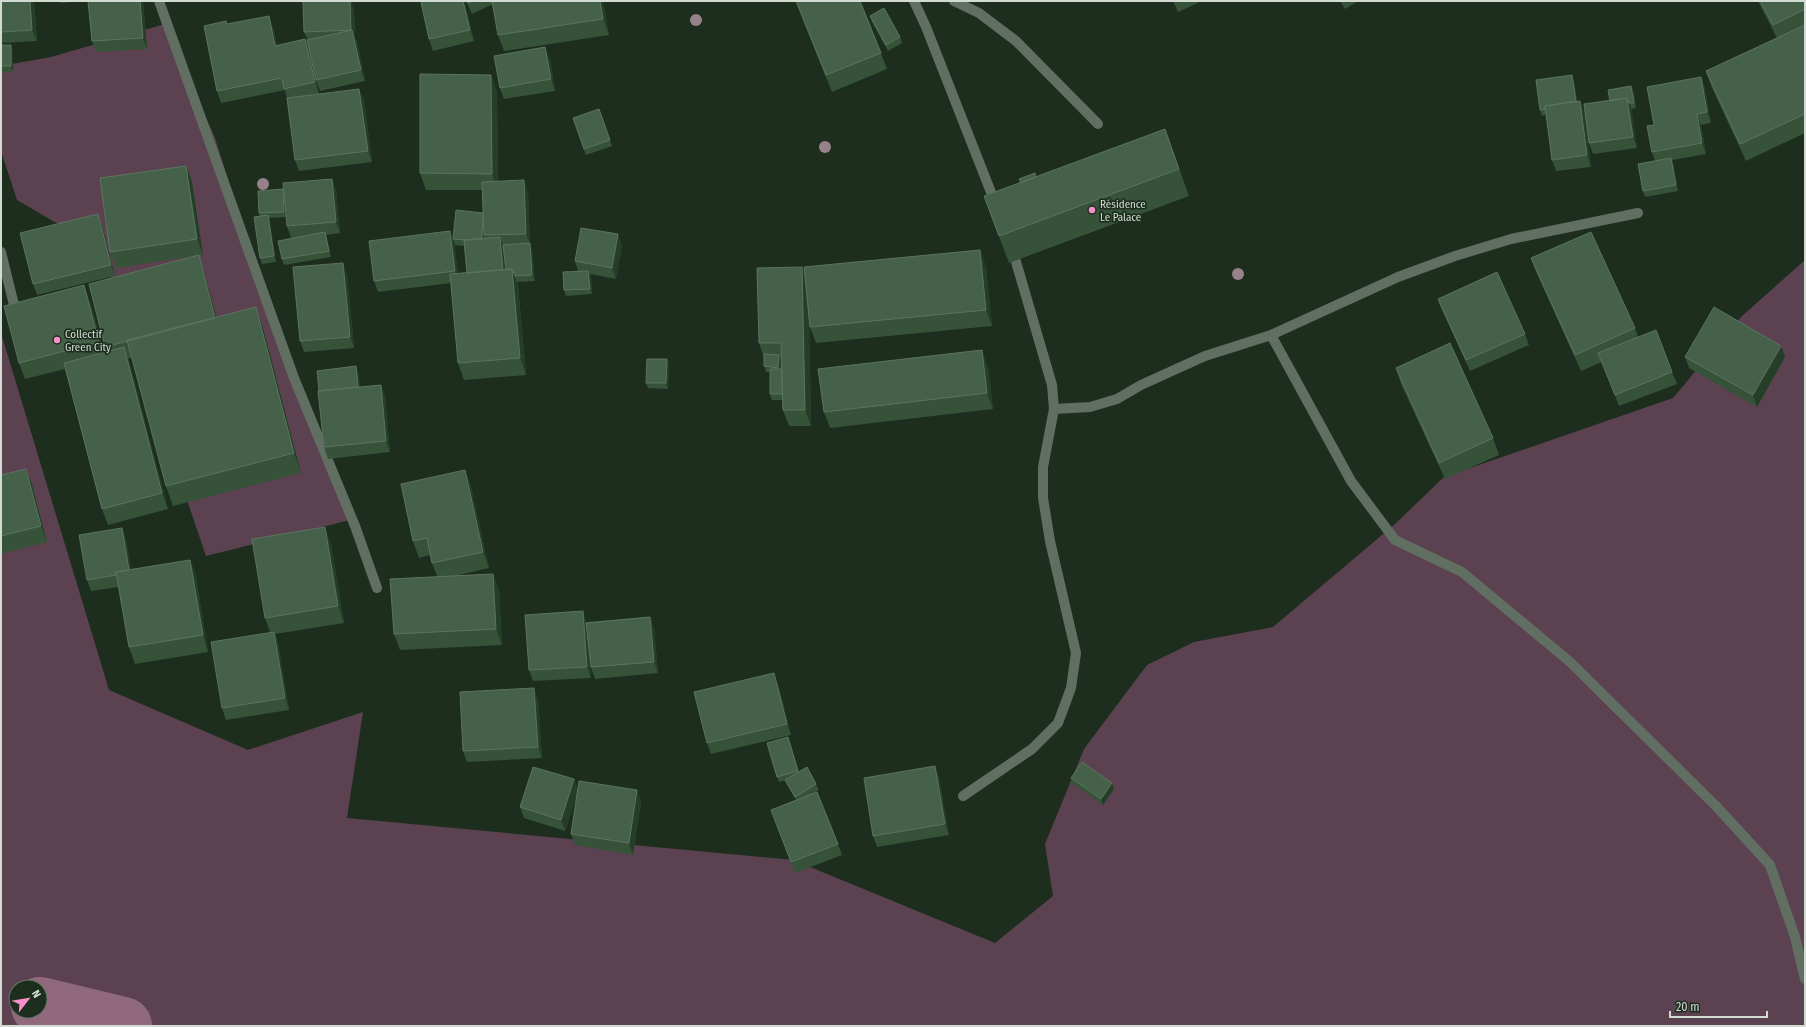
<svg xmlns="http://www.w3.org/2000/svg" width="1806" height="1027" font-family="'Fira Sans Condensed',sans-serif">
<style>
.green{fill:#5c4250;fill-rule:evenodd}
.lines{fill:none;stroke-linecap:round;stroke-linejoin:round}
.river{stroke:#90697d;stroke-width:58}
.minor{stroke:#616f62;stroke-width:10}
.tree{fill:#97828a}
.wall{fill:#365239;fill-rule:evenodd}
.shaded-wall{fill:#253e28}
.building{fill:#46614a;stroke:#5c745f}
.poi-dot{fill:#f98fca;stroke:#1d2e1f;stroke-width:1.5}
.labels{text-anchor:middle;stroke-width:3.5;stroke-linejoin:round;paint-order:stroke}
.poi-label{font-size:11px;fill:#d1dbd2;stroke:#1d2e1f;text-anchor:start}
</style>
<rect width="100%" height="100%" fill="#1d2e1f"/>
<path class="green" d="M 165,24 L 215,138 L 288,372 L 350,520 L 206,556 L 91,217 L 58,224 L 17,200 L 1,151 L 1,66 L 51,57 Z
M 1805,260 L 1805,1026 L 1,1026 L 1,333 L 109,690 L 248,750 L 363,712 L 347,818 L 793,860 L 995,943 L 1053,896 L 1045,844 L 1084,749 L 1147,665 L 1194,642 L 1273,627 L 1395,524 L 1444,477 L 1673,398 L 1741,317 ZM 16,987 L 40,987 L 40,1011 L 16,1011 Z"/>
<g class="lines">
<path class="river" d="M 40,1006 L 123,1026"/>
<path class="minor" d="M 159,1 L 294,378 L 355,526 L 377,588
M 914,1 L 926,27 L 996,205
M 954,1 L 979,13 L 1016,41 L 1098,124
M 1,252 L 15,309
M 1271,335 L 1351,481 L 1395,540 L 1462,572 L 1569,661 L 1716,806 L 1770,865 L 1795,937 L 1805,979
M 1054,409 L 1090,407 L 1117,399 L 1141,385 L 1205,356 L 1271,335 L 1398,277 L 1455,256 L 1511,239 L 1638,213
M 963,796 L 1032,749 L 1058,723 L 1071,688 L 1076,653 L 1050,541 L 1043,498 L 1043,467 L 1054,409 L 1052,385 L 1012,248"/>
</g>
<g class="tree">
<circle cx="696" cy="20" r="6"/>
<circle cx="825" cy="147" r="6"/>
<circle cx="263" cy="184" r="6"/>
<circle cx="1238" cy="274" r="6"/>
</g>
<path class="wall" d="M 1,1 L 34,1 L 37,41 L 1,43 Z
M 59,1 L 83,1 L 60,3 Z
M 88,1 L 143,1 L 147,49 L 96,52 L 92,41 Z
M 427,1 L 464,1 L 474,41 L 433,51 L 429,39 Z
M 466,1 L 603,1 L 609,35 L 504,51 L 498,35 L 493,4 L 472,14 Z
M 796,1 L 881,53 L 887,69 L 832,92 L 801,15 Z
M 1173,1 L 1202,1 L 1178,12 Z
M 1340,1 L 1358,1 L 1345,9 Z
M 1758,1 L 1805,1 L 1805,133 L 1746,161 L 1712,88 L 1706,71 L 1777,38 Z
M 353,7 L 354,10 L 355,38 L 357,41 L 365,81 L 320,91 L 316,80 L 308,41 L 304,32 Z
M 870,16 L 900,37 L 902,43 L 888,51 L 872,22 Z
M 227,24 L 273,27 L 277,45 L 305,39 L 309,51 L 319,94 L 359,89 L 364,100 L 372,162 L 299,171 L 295,160 L 287,98 L 285,90 L 221,103 L 217,91 Z
M 1,45 L 13,51 L 13,72 L 1,72 Z
M 550,59 L 555,91 L 504,99 L 500,88 Z
M 1701,77 L 1705,88 L 1711,123 L 1701,125 L 1706,154 L 1672,160 L 1673,163 L 1678,191 L 1645,197 L 1643,191 L 1655,161 L 1652,152 L 1654,125 Z
M 1574,81 L 1577,101 L 1580,101 L 1584,112 L 1591,167 L 1556,171 L 1552,160 L 1546,115 L 1542,116 L 1540,110 Z
M 1631,86 L 1634,92 L 1636,108 L 1631,109 L 1637,148 L 1593,154 L 1589,143 L 1610,101 Z
M 497,91 L 498,181 L 528,192 L 530,244 L 532,249 L 535,281 L 517,282 L 518,285 L 526,375 L 464,380 L 458,363 L 451,283 L 378,292 L 374,281 L 453,239 L 483,213 L 483,190 L 426,190 L 420,173 ZM 454,242 L 455,245 L 464,246 L 467,273 L 458,274 Z
M 599,109 L 612,146 L 586,155 L 573,118 Z
M 1165,129 L 1189,196 L 1009,263 L 984,196 Z
M 186,166 L 192,182 L 203,255 L 199,256 L 204,272 L 216,317 L 263,328 L 301,473 L 173,506 L 166,486 L 132,358 L 128,358 L 168,509 L 108,525 L 102,509 L 65,369 L 25,379 L 19,363 L 90,301 L 104,352 L 107,352 L 105,347 L 195,256 L 116,268 L 110,252 Z
M 332,179 L 336,191 L 340,233 L 326,235 L 331,257 L 284,265 L 282,259 L 291,238 L 287,226 L 286,217 L 269,218 L 276,262 L 262,264 L 260,258 L 260,216 L 259,213 L 283,189 L 284,192 Z
M 102,226 L 115,276 L 37,295 L 33,284 Z
M 622,245 L 616,279 L 590,274 L 591,276 L 592,294 L 566,296 L 564,290 L 578,271 L 575,261 Z
M 980,250 L 986,267 L 992,326 L 816,343 L 810,327 L 809,316 L 811,426 L 789,426 L 783,410 L 782,400 L 772,400 L 770,394 L 770,372 L 766,372 L 764,366 L 764,358 L 759,343 L 802,267 L 804,274 Z
M 1531,258 L 1635,328 L 1638,337 L 1672,372 L 1677,384 L 1619,406 L 1602,362 L 1581,371 L 1537,274 Z
M 347,274 L 354,348 L 304,352 L 300,341 Z
M 1438,299 L 1525,334 L 1529,345 L 1470,371 L 1442,310 Z
M 1781,346 L 1785,357 L 1757,407 L 1689,368 L 1685,357 Z
M 667,359 L 669,365 L 668,389 L 648,388 L 646,383 Z
M 988,367 L 993,409 L 830,428 L 824,412 Z
M 1396,368 L 1493,438 L 1499,455 L 1445,479 L 1401,384 Z
M 358,372 L 360,387 L 381,385 L 385,396 L 390,452 L 328,459 L 324,447 Z
M 26,469 L 32,485 L 47,542 L 1,554 L 1,475 Z
M 465,470 L 471,487 L 489,568 L 455,576 L 493,574 L 499,590 L 502,645 L 400,650 L 394,634 L 437,576 L 432,563 L 430,555 L 419,558 L 413,541 Z
M 122,528 L 126,540 L 131,569 L 190,560 L 196,576 L 208,652 L 135,664 L 129,647 L 118,587 L 91,591 L 87,580 Z
M 331,544 L 344,623 L 275,634 L 278,643 L 289,710 L 226,720 L 222,708 L 270,632 L 265,618 Z
M 650,617 L 654,628 L 658,673 L 595,679 L 591,667 L 589,650 L 591,678 L 533,681 L 529,670 L 587,622 Z
M 778,684 L 791,735 L 711,754 L 707,743 Z
M 538,699 L 542,758 L 467,762 L 463,751 Z
M 790,743 L 799,772 L 816,784 L 819,790 L 811,794 L 838,844 L 842,855 L 795,873 L 771,810 L 796,800 L 788,786 L 786,780 L 779,782 L 777,777 Z
M 939,777 L 949,835 L 877,847 L 873,836 Z
M 1071,778 L 1112,783 L 1114,789 L 1103,805 L 1073,784 Z
M 574,779 L 577,789 L 637,790 L 641,802 L 633,855 L 575,845 L 571,834 L 577,794 L 565,831 L 524,818 L 520,807 Z"/>
<path class="shaded-wall" d="M 30,1 L 34,1 L 37,41 L 32,30 Z
M 140,1 L 143,1 L 147,49 L 143,38 Z
M 350,1 L 352,1 L 353,7 L 354,10 L 355,38 L 357,41 L 365,81 L 361,70 L 351,30 Z
M 463,1 L 464,1 L 465,4 L 474,41 L 470,30 Z
M 600,1 L 603,1 L 609,35 L 603,19 Z
M 269,16 L 273,27 L 279,57 L 275,46 Z
M 305,39 L 309,51 L 319,94 L 315,82 Z
M 11,45 L 13,51 L 13,72 L 11,66 Z
M 545,47 L 550,59 L 555,91 L 551,79 Z
M 491,75 L 497,91 L 498,190 L 492,174 Z
M 1572,75 L 1574,81 L 1579,111 L 1577,105 Z
M 1701,77 L 1705,88 L 1711,123 L 1707,112 Z
M 1631,86 L 1634,92 L 1636,108 L 1634,103 Z
M 359,89 L 364,100 L 372,162 L 368,151 Z
M 1627,98 L 1632,110 L 1637,148 L 1633,137 Z
M 1580,101 L 1584,112 L 1591,167 L 1587,155 Z
M 1697,114 L 1701,125 L 1706,154 L 1702,143 Z
M 1671,158 L 1673,163 L 1678,191 L 1676,185 Z
M 186,166 L 192,182 L 203,255 L 197,239 Z
M 332,179 L 336,191 L 340,233 L 336,222 Z
M 524,180 L 528,192 L 530,244 L 532,249 L 535,281 L 532,275 L 530,244 L 526,234 Z
M 283,189 L 285,194 L 287,217 L 284,212 Z
M 484,213 L 484,236 L 483,247 L 481,242 Z
M 98,214 L 102,226 L 115,276 L 111,265 Z
M 268,215 L 270,221 L 276,262 L 274,256 Z
M 450,231 L 454,242 L 459,282 L 455,271 Z
M 325,232 L 327,237 L 331,257 L 329,251 Z
M 618,234 L 622,245 L 616,279 L 612,268 Z
M 500,237 L 504,248 L 507,282 L 503,271 Z
M 980,250 L 986,267 L 992,326 L 986,310 Z
M 199,255 L 204,272 L 221,334 L 215,318 Z
M 343,263 L 347,274 L 354,348 L 350,337 Z
M 802,267 L 808,283 L 811,426 L 805,410 Z
M 512,269 L 518,285 L 526,375 L 520,358 Z
M 588,271 L 591,276 L 592,294 L 590,289 Z
M 84,285 L 90,301 L 105,358 L 99,342 Z
M 256,307 L 263,328 L 301,473 L 294,453 Z
M 1781,346 L 1785,357 L 1757,407 L 1753,395 Z
M 124,347 L 130,363 L 168,509 L 162,493 Z
M 982,350 L 988,367 L 993,409 L 987,393 Z
M 779,355 L 781,361 L 780,373 L 778,368 Z
M 667,359 L 669,365 L 668,389 L 666,383 Z
M 356,366 L 358,372 L 361,396 L 359,390 Z
M 381,385 L 385,396 L 390,452 L 386,441 Z
M 26,469 L 32,485 L 47,542 L 41,526 Z
M 465,470 L 471,487 L 489,568 L 483,552 Z
M 325,527 L 331,544 L 344,623 L 338,606 Z
M 122,528 L 126,540 L 134,585 L 130,573 Z
M 190,560 L 196,576 L 208,652 L 203,635 Z
M 493,574 L 499,590 L 502,645 L 496,629 Z
M 583,611 L 587,623 L 591,678 L 587,667 Z
M 650,617 L 654,628 L 658,673 L 654,662 Z
M 274,632 L 278,643 L 289,710 L 285,698 Z
M 774,673 L 778,684 L 791,735 L 787,724 Z
M 534,688 L 538,699 L 542,758 L 538,747 Z
M 935,766 L 939,777 L 949,835 L 945,824 Z
M 574,779 L 578,790 L 565,831 L 561,820 Z
M 1112,783 L 1114,789 L 1103,805 L 1101,799 Z
M 637,790 L 641,802 L 633,855 L 629,843 Z"/>
<path class="building" d="M 1,1 L 30,1 L 32,30 L 1,32 Z
M 88,1 L 140,1 L 143,38 L 92,41 Z
M 303,1 L 350,1 L 351,30 L 304,32 Z
M 427,1 L 463,1 L 470,30 L 429,39 L 421,2 Z
M 467,1 L 473,1 L 468,3 Z
M 492,1 L 600,1 L 603,19 L 498,35 Z
M 796,1 L 860,1 L 881,53 L 826,75 Z
M 1760,1 L 1805,1 L 1805,9 L 1773,25 Z
M 884,8 L 900,37 L 886,45 L 870,16 Z
M 269,16 L 275,46 L 305,39 L 315,82 L 284,89 L 282,78 L 217,91 L 204,26 L 226,21 L 227,24 Z
M 1805,25 L 1805,114 L 1740,144 L 1706,71 Z
M 352,30 L 361,70 L 316,80 L 307,40 Z
M 1,45 L 11,45 L 11,66 L 1,66 Z
M 545,47 L 551,79 L 500,88 L 494,56 Z
M 420,74 L 491,75 L 492,174 L 420,173 Z
M 1572,75 L 1576,101 L 1545,106 L 1545,109 L 1540,110 L 1536,80 Z
M 1701,77 L 1707,112 L 1697,114 L 1702,143 L 1652,152 L 1647,126 L 1654,125 L 1647,87 Z
M 1631,86 L 1634,103 L 1629,103 L 1627,98 L 1610,101 L 1608,90 Z
M 359,89 L 368,151 L 295,160 L 287,98 Z
M 1627,98 L 1633,137 L 1589,143 L 1584,104 Z
M 1580,101 L 1587,155 L 1552,160 L 1545,106 Z
M 599,109 L 610,140 L 584,149 L 573,118 Z
M 1165,129 L 1179,169 L 999,236 L 984,196 Z
M 1671,158 L 1676,185 L 1643,191 L 1638,164 Z
M 186,166 L 197,239 L 110,252 L 100,178 Z
M 1035,173 L 1036,177 L 1021,183 L 1019,179 Z
M 332,179 L 336,222 L 287,226 L 283,183 Z
M 524,180 L 526,234 L 484,235 L 482,182 Z
M 283,189 L 284,212 L 259,213 L 258,191 Z
M 456,210 L 483,213 L 482,239 L 466,240 L 453,239 Z
M 98,214 L 111,265 L 33,284 L 20,233 Z
M 268,215 L 274,256 L 260,258 L 254,217 Z
M 581,228 L 618,234 L 612,268 L 575,261 Z
M 450,231 L 455,271 L 374,281 L 369,241 Z
M 325,232 L 329,251 L 282,259 L 278,241 Z
M 1591,232 L 1635,328 L 1575,355 L 1531,258 Z
M 500,237 L 503,270 L 467,273 L 464,240 Z
M 530,243 L 532,275 L 515,276 L 512,269 L 506,270 L 503,245 Z
M 980,250 L 986,310 L 810,327 L 804,267 Z
M 199,255 L 215,318 L 105,347 L 89,284 Z
M 343,263 L 350,337 L 300,341 L 293,267 Z
M 802,267 L 805,410 L 783,410 L 781,343 L 759,343 L 757,268 Z
M 512,269 L 520,358 L 458,363 L 450,274 Z
M 588,271 L 590,289 L 564,290 L 563,272 Z
M 1497,272 L 1525,334 L 1466,360 L 1438,299 Z
M 84,285 L 99,342 L 19,363 L 4,306 Z
M 256,307 L 294,453 L 166,486 L 127,340 Z
M 1714,307 L 1781,346 L 1753,395 L 1685,357 Z
M 1656,330 L 1672,372 L 1615,395 L 1598,353 Z
M 1450,343 L 1493,438 L 1439,463 L 1396,368 Z
M 124,347 L 162,493 L 102,509 L 64,363 Z
M 982,350 L 987,393 L 824,412 L 818,369 Z
M 764,354 L 779,355 L 778,368 L 764,366 Z
M 647,359 L 667,359 L 666,383 L 646,383 Z
M 356,366 L 358,387 L 319,391 L 317,371 Z
M 770,369 L 782,369 L 782,394 L 770,394 Z
M 381,385 L 386,441 L 324,447 L 318,391 Z
M 26,469 L 41,526 L 1,536 L 1,475 Z
M 465,470 L 483,552 L 432,563 L 427,538 L 413,541 L 401,484 Z
M 325,527 L 338,606 L 265,618 L 252,539 Z
M 122,528 L 129,570 L 116,572 L 116,575 L 87,580 L 79,535 Z
M 190,560 L 203,635 L 129,647 L 116,572 Z
M 493,574 L 496,629 L 394,634 L 390,579 Z
M 583,611 L 587,667 L 529,670 L 525,615 Z
M 650,617 L 654,662 L 591,667 L 586,623 Z
M 274,632 L 285,698 L 222,708 L 211,642 Z
M 774,673 L 787,724 L 707,743 L 694,692 Z
M 534,688 L 538,747 L 463,751 L 460,692 Z
M 788,737 L 798,771 L 777,777 L 767,743 Z
M 1082,762 L 1112,783 L 1101,799 L 1071,778 Z
M 935,766 L 945,824 L 873,836 L 864,778 Z
M 533,767 L 574,779 L 561,820 L 520,807 Z
M 807,767 L 816,784 L 795,797 L 785,780 Z
M 579,781 L 637,790 L 629,843 L 571,834 Z
M 817,792 L 838,844 L 791,862 L 771,810 Z"/>
<g class="poi-dot">
<circle cx="1092" cy="210" r="4"/>
<circle cx="57" cy="340" r="4"/>
</g>
<g class="labels">
<g class="poi-label">
<text x="1100" y="208">Résidence<tspan x="1100" dy="13">Le Palace</tspan></text>
<text x="65" y="338">Collectif<tspan x="65" dy="13">Green City</tspan></text>
</g>
</g>
<rect width="1806" height="1027" fill="none" stroke="#d1dbd2" stroke-width="4"/>
<g transform="translate(28 999) rotate(59)"><circle r="19" fill="#1d2e1f" stroke="#657367"/>
<path d="M0-3L7 15L0 10L-7 15Z" fill="#f98fca"/>
<text y="-6" font-size="11" font-weight="bold" text-anchor="middle" fill="#d1dbd2">N</text>
</g>
<path d="M1670 1011v6h97v-6" fill="none" stroke="#d1dbd2" stroke-width="2"/>
<text x="1676" y="1011" font-size="12" fill="#d1dbd2" stroke="#1d2e1f" stroke-width="3" paint-order="stroke">20 m</text>
</svg>
